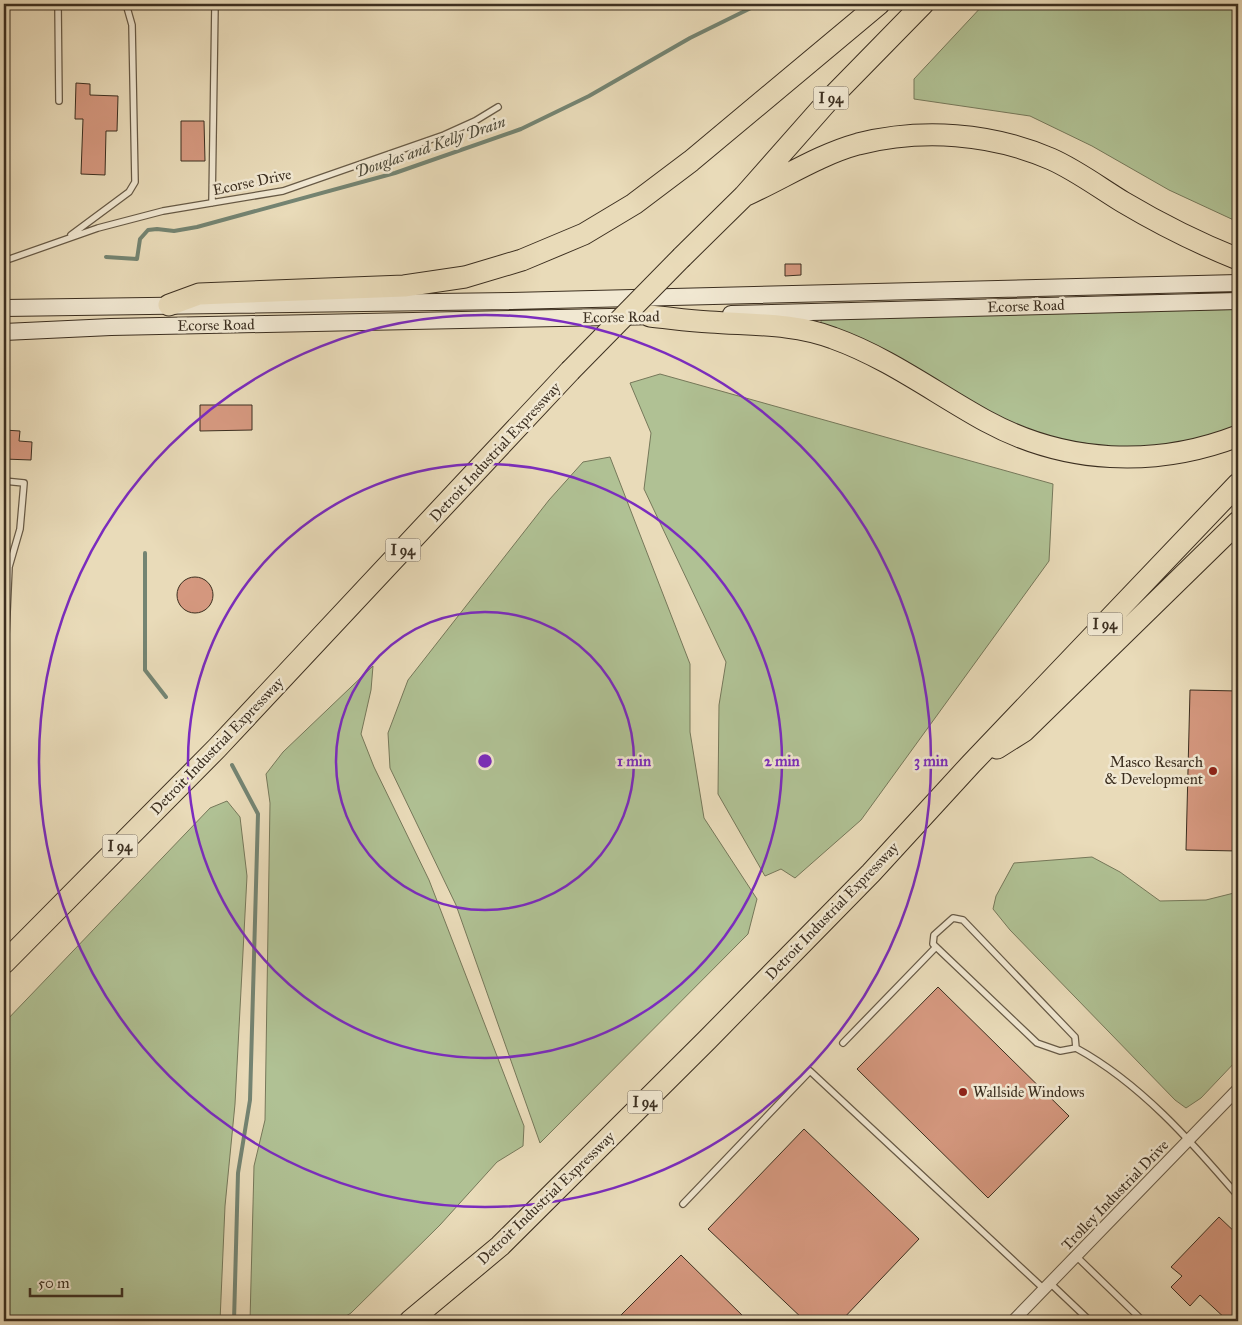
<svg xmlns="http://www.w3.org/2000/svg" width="1242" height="1325" font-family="'IM FELL Great Primer',serif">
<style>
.green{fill:#b0c194;stroke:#76785a}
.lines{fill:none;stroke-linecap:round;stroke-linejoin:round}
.stream{stroke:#748472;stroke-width:4}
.building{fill:#d5987f;stroke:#3c2f20}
.lane-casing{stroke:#675a46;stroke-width:8}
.street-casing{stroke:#675a46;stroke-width:13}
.secondary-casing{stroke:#3c2f20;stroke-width:18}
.highway-casing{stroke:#3c2f20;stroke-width:23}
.lane{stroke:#f1e8d2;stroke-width:5.5}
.street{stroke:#f1e8d2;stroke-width:11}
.secondary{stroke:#f1e8d2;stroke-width:16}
.highway{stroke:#e9dbb9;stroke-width:21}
.highway-bridge-casing{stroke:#3c2f20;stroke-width:23;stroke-linecap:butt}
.highway-bridge{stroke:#e9dbb9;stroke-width:21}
.ring{fill:none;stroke:#7b2cbf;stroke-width:2.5}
.poi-dot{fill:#8f2418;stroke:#f1e8d2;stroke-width:2}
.labels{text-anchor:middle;stroke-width:5;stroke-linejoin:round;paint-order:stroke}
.shield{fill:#f1e8d2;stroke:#726655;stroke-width:1}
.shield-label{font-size:14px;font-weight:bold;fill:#3c2f20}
.street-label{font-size:15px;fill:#3c2f20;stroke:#f1e8d2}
.poi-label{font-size:15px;fill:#3c2f20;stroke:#f1e8d2;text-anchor:end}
.water-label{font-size:16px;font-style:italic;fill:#4f4b3b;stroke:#f1e8d2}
.centre{fill:#7b2cbf;stroke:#f1e8d2;stroke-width:2.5}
.ring-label{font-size:15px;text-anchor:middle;font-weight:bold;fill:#7b2cbf;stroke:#f1e8d2;stroke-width:5;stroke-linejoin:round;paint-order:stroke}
</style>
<rect width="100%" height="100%" fill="#e9dbb9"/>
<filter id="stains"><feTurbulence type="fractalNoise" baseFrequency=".004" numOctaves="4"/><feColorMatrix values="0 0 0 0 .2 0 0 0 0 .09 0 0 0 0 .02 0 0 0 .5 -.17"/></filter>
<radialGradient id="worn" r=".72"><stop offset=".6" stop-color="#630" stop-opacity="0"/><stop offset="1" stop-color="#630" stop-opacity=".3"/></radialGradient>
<path class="green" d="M 984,4 L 1238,4 L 1238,222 L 1169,190 L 1092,146 L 1030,116 L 914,99 L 914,79 Z
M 1238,307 L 1238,425 L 1191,442 L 1126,449 L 1054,439 L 1008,422 L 821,325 L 821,320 Z
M 660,374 L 1053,484 L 1049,561 L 861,820 L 795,878 L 781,869 L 765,876 L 718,794 L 719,705 L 726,662 L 644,489 L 651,433 L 630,383 Z
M 610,457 L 690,664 L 690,732 L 704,818 L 757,899 L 748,934 L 540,1143 L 456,905 L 390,768 L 388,733 L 408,680 L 549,500 L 583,462 Z
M 373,666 L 371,690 L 361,734 L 374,767 L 429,880 L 524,1126 L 523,1146 L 497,1162 L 440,1225 L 351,1313 L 338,1321 L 250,1321 L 254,1166 L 265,1120 L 270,803 L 266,774 L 283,752 Z
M 227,801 L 240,817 L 247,876 L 235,1104 L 225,1206 L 220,1321 L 4,1321 L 4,1023 L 210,808 Z
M 1092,857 L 1120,872 L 1160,901 L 1206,900 L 1238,892 L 1238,1059 L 1201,1098 L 1186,1108 L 1175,1100 L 1010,930 L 993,909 L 996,896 L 1014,863 Z"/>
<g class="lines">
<path class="stream" d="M 106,257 L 137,259 L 140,239 L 148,230 L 157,229 L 174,231 L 197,227 L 395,173 L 521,129 L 589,96 L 690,38 L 759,4
M 145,553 L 145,670 L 166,697
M 232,765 L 258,814 L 250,1100 L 238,1173 L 234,1321"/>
</g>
<path class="building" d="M 76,83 L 90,84 L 90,95 L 118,96 L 117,131 L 106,131 L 105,175 L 81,174 L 83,119 L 75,119 Z
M 181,121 L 204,121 L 205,161 L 181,161 Z
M 785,264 L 801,264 L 801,275 L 785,276 Z
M 200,405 L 252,405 L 252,430 L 200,431 Z
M 4,430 L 20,431 L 19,441 L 32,442 L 31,460 L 4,459 Z
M177 595a18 18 0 1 1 36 0a18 18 0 1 1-36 0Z
M 1190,690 L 1238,691 L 1238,851 L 1186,850 Z
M 938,987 L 1069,1116 L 988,1198 L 857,1069 Z
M 804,1129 L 919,1239 L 841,1321 L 805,1321 L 708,1229 Z
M 1219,1217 L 1238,1235 L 1238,1321 L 1228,1321 L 1200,1295 L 1190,1306 L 1171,1287 L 1182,1276 L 1171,1267 Z
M 681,1255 L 748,1321 L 615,1321 Z"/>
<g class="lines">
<defs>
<path id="lane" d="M 58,4 L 59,101
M 4,139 L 6,138 L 5,110
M 212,203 L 215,4
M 71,235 L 129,192 L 135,182 L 132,25 L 126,4
M 4,261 L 98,228 L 163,211 L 283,191 L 444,135 L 475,121 L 498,107
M 4,481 L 24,483 L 20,529 L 9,567 L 4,567
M 4,679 L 9,567
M 843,1043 L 936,947
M 1076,1048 L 1075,1037 L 963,920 L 953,918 L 934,935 L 933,944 L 1037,1043 L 1060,1051 L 1076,1048 C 1140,1083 1191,1141 1238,1196
M 683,1204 L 810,1071 L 1044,1289
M 1076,1256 L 1143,1321
M 1050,1283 L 1090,1321"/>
<path id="street" d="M 1013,1321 L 1238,1089"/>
<path id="secondary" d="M 4,308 L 511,301 L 1238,283
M 731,314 L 1238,301
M 4,332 L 111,327 L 661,316"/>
<path id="highway" d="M 744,196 C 782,179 818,155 858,144 C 922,128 991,133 1051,159 C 1076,170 1100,188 1123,202 C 1160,224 1198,243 1238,259
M 682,257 L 744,196 L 827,102 L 923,4
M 169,305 L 199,294 L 404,286 L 465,277 L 522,260 L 584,234 L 634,204 L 691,161 L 879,4
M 650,316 C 670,318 690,321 710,322 C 751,325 794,323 833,338 C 889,358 935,393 986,421 C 1065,464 1155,468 1238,436
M 997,748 L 1024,731 L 1238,522
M 4,963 L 217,748 L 570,371
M 410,1321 L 500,1246 L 707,1040 L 871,873 L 971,764 L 1238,484"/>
</defs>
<use href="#lane" class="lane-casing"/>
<use href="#street" class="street-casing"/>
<use href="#secondary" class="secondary-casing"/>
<use href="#highway" class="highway-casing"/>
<use href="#lane" class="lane"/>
<use href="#street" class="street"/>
<use href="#secondary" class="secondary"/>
<use href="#highway" class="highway"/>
<defs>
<path id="highway-bridge" d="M 570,371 L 682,257"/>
</defs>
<use href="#highway-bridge" class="highway-bridge-casing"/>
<use href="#highway-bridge" class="highway-bridge"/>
</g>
<g class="ring">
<circle cx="485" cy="761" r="149"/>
<circle cx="485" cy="761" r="297"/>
<circle cx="485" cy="761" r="446"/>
</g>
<g class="poi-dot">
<circle cx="1213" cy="771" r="5"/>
<circle cx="963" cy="1092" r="5"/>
</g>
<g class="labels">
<g class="shield">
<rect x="813.5" y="86.5" width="35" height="23" rx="4"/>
<rect x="385.5" y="538.5" width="35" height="23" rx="4"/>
<rect x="1087.5" y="612.5" width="35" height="23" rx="4"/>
<rect x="102.5" y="834.5" width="35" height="23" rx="4"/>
<rect x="627.5" y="1090.5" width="35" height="23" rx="4"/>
</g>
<g class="shield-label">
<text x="831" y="103">I 94</text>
<text x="403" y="555">I 94</text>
<text x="1105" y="629">I 94</text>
<text x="120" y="851">I 94</text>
<text x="645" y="1107">I 94</text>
</g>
<g class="street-label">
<text transform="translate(252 182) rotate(-12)" y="5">Ecorse Drive</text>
<text transform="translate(1026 306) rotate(-2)" y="5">Ecorse Road</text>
<text transform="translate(621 317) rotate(-1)" y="5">Ecorse Road</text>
<text transform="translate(216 325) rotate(-1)" y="5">Ecorse Road</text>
<text transform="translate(495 452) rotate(-47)" y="5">Detroit Industrial Expressway</text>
<text transform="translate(217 746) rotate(-46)" y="5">Detroit Industrial Expressway</text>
<text transform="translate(832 911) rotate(-46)" y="5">Detroit Industrial Expressway</text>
<text transform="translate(1115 1195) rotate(-46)" y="5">Trolley Industrial Drive</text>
<text transform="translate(546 1198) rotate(-44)" y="5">Detroit Industrial Expressway</text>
</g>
<g class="poi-label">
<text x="1203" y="767">Masco Resarch<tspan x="1203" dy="17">&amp; Development</tspan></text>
<text x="973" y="1097" text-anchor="start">Wallside Windows</text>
</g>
<g class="water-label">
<text transform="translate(430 146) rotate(-19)" y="6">Douglas and Kelly Drain</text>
</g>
</g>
<circle cx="485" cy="761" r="8" class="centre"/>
<g class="ring-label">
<text x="634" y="766">1 min</text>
<text x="782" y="766">2 min</text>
<text x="931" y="766">3 min</text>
</g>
<rect width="1242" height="1325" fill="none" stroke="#e9dbb9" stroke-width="20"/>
<rect x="5" y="5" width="1232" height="1315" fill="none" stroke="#3c2f20" stroke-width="2.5"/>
<rect x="10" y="10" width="1222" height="1305" fill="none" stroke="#3c2f20"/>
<path d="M30 1288v8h92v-8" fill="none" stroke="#3c2f20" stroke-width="2.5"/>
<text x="38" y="1288" font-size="15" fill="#3c2f20" stroke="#f1e8d2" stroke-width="4" paint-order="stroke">50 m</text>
<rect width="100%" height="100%" filter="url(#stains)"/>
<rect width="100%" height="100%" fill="url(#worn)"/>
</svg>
